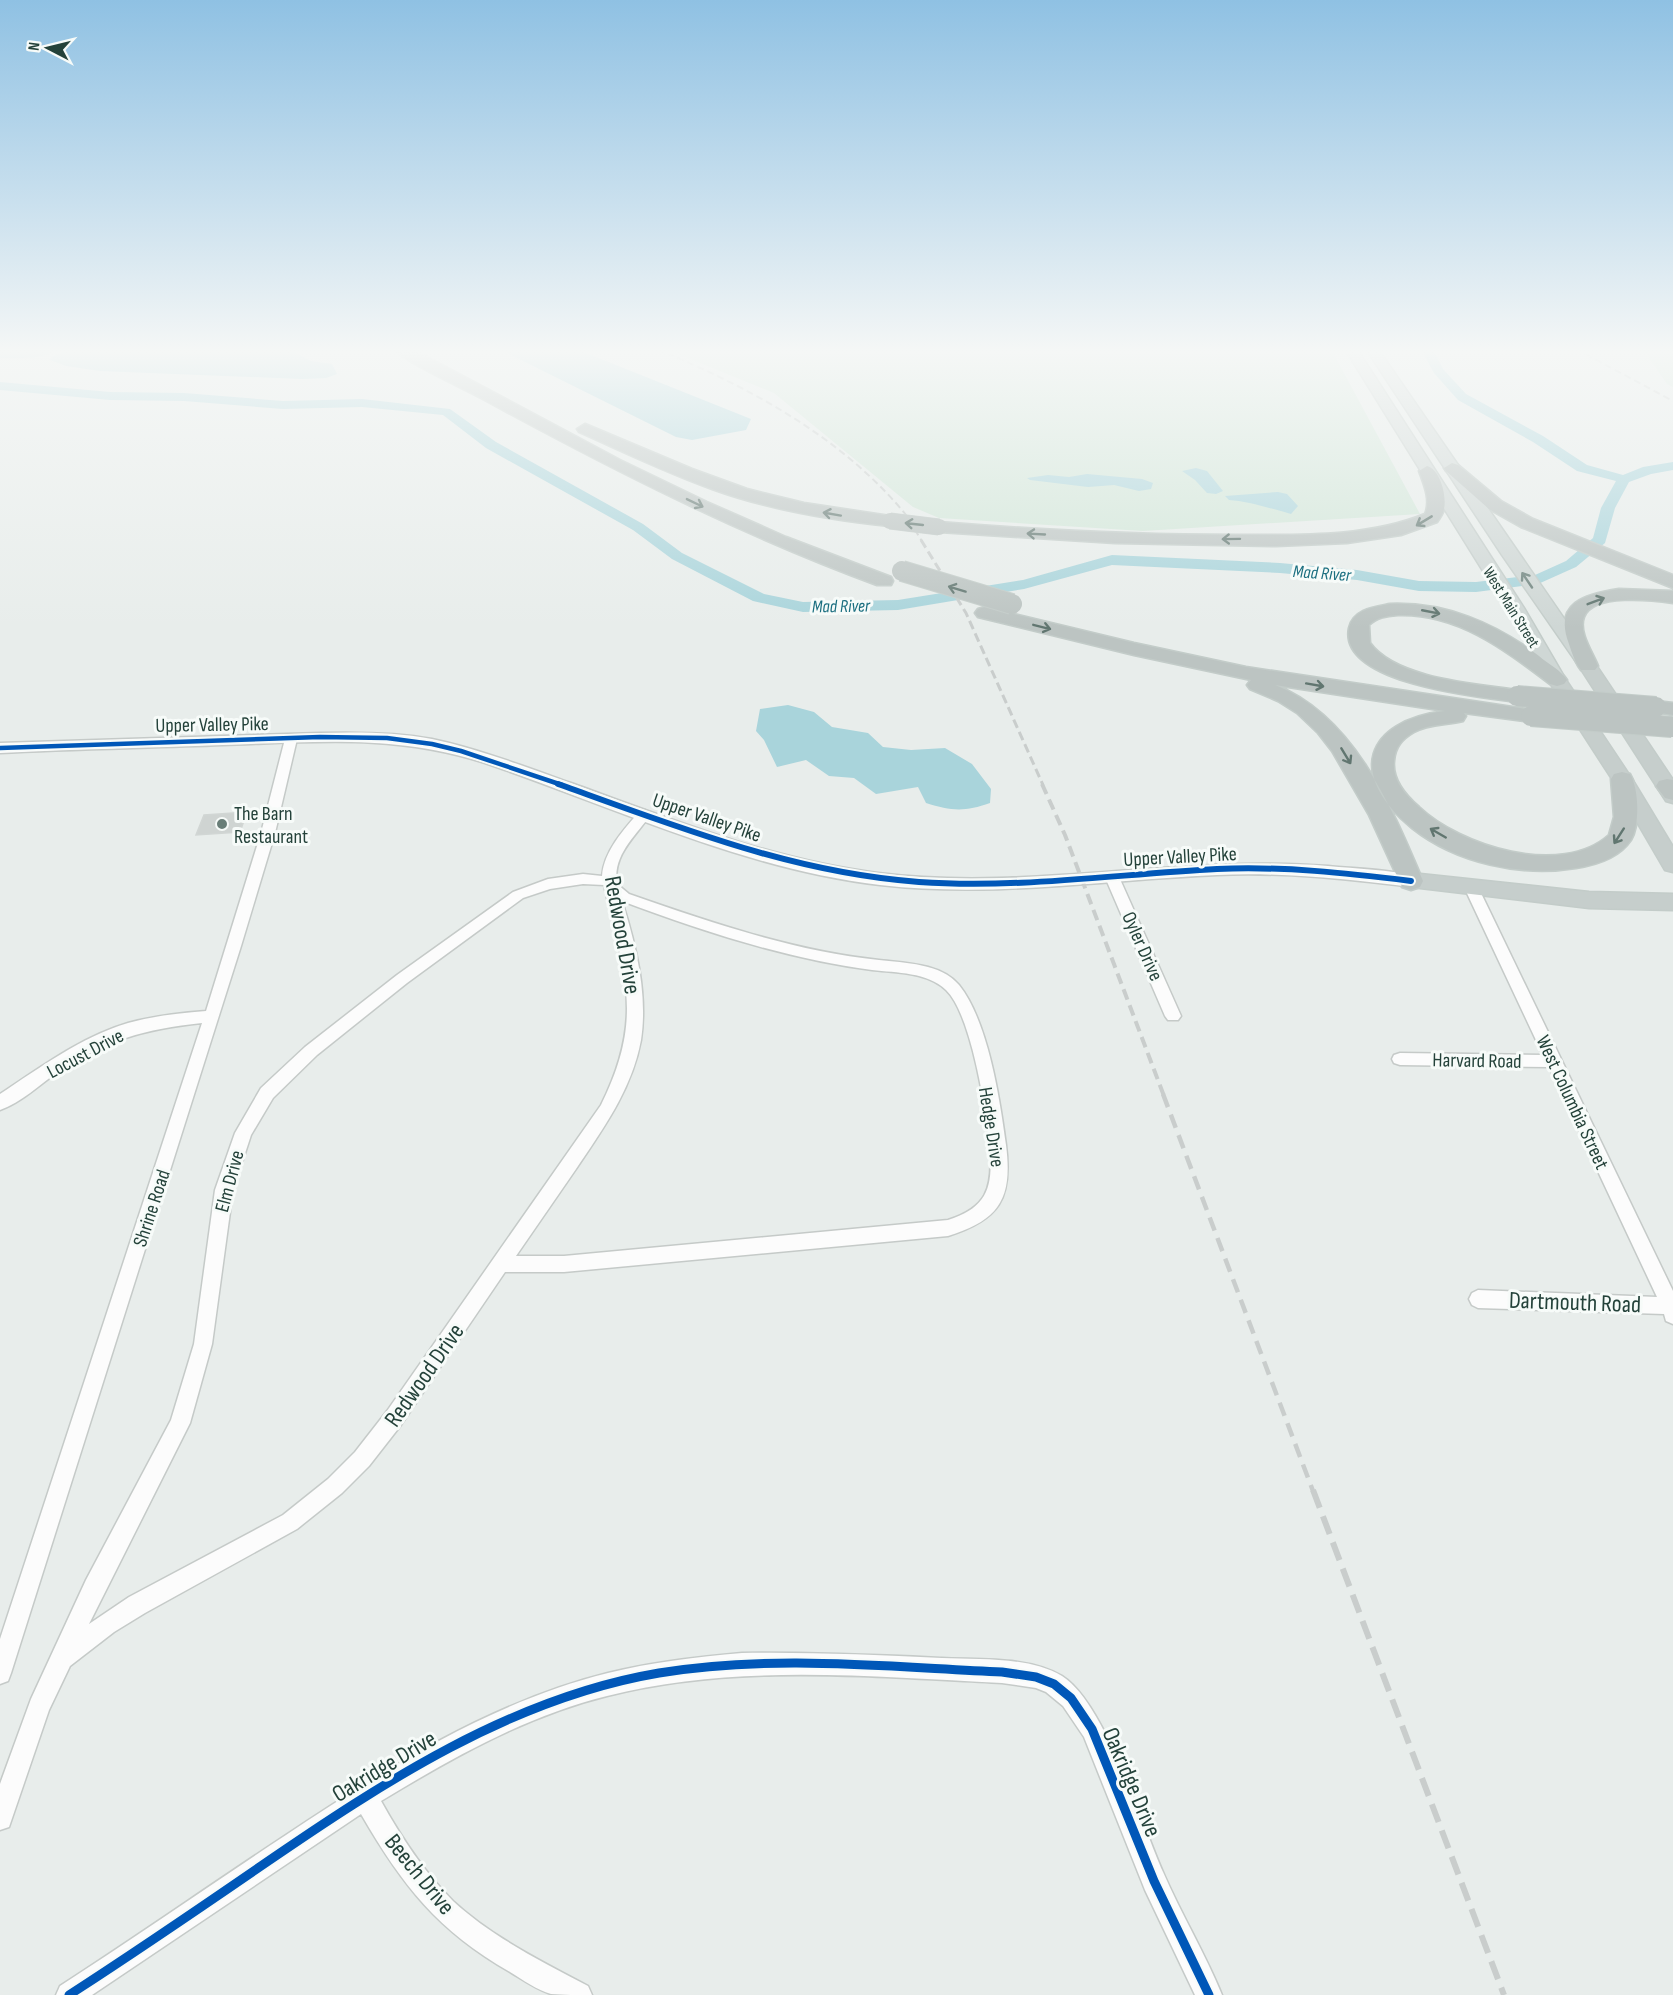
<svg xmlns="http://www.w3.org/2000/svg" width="1673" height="1995" font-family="'Sofia Sans Condensed',sans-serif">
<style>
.green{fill:#d1e6d8}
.water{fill:#a9d4db}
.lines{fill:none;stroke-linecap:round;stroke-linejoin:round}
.river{fill:#a9d4db;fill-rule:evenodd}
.building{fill:#cfd4d2;stroke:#d1d6d4;stroke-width:1.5}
.minor-casing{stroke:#c5cac8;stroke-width:3}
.tertiary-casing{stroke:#c5cac8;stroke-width:3}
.primary-casing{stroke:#c3ccc9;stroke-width:3}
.trunk-casing{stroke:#c3ccc9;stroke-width:3}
.motorway-casing{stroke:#c3ccc9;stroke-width:3}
.minor{fill:#fcfcfc;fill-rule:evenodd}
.tertiary{fill:#fcfcfc;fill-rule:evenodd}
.primary{fill:#cfd7d5;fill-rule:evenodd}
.trunk{fill:#c6cecc;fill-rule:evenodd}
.motorway{fill:#bcc4c2;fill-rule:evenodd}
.rail-far4{stroke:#c9cdcc;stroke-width:2;stroke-dasharray:7 4;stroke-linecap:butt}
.rail-far3{stroke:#c9cdcc;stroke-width:3;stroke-dasharray:9 4.5;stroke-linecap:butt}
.rail-far2{stroke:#c9cdcc;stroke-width:4;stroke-dasharray:11 6;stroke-linecap:butt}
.rail-far1{stroke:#c9cdcc;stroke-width:4.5;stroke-dasharray:14 8;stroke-linecap:butt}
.rail{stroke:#c9cdcc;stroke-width:6;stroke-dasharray:19 9;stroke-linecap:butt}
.motorway-bridge-far1-casing{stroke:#c3ccc9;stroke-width:17;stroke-linecap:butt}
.motorway-bridge-casing{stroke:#c3ccc9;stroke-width:22;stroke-linecap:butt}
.motorway-bridge-far1{stroke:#bcc4c2;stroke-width:16}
.motorway-bridge{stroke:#bcc4c2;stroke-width:20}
.cycleway-far2-casing{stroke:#f7fbf9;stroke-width:8}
.cycleway-far1-casing{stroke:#f7fbf9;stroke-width:10}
.cycleway-casing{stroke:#f7fbf9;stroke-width:13}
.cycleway-far2{stroke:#0057b8;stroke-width:4.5}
.cycleway-far1{stroke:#0057b8;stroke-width:6}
.cycleway{stroke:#0057b8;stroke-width:9}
.oneway{stroke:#617670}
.oneway2{stroke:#718580}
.poi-dot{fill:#697e78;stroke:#f7fbf9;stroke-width:2}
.labels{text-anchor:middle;stroke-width:6;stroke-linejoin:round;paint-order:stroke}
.far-street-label{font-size:16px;fill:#24423a;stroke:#f7fbf9}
.far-water-label{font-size:18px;font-style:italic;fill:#1c6f80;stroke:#f7fbf9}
.street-label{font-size:20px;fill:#24423a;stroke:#f7fbf9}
.poi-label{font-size:20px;fill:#24423a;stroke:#f7fbf9;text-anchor:start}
.near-street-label{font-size:24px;fill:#24423a;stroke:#f7fbf9}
</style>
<rect width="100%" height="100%" fill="#e8edeb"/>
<path class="green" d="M 666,349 L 1331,349 L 1420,514 L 1143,531 L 939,518 L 913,507 L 774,393 Z
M 1643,349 L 1673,349 L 1673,387 L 1667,384 Z"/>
<path class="water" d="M 0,349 L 60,349 C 40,360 22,358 0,358 Z
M 70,349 L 153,349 L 157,353 L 168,349 L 289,349 L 311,361 L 332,364 L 337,374 L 326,378 L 302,379 L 100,371 L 66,366 L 50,360 L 52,357 Z
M 499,349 L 576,349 L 751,419 L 746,430 L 692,440 L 676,437 Z
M 1196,468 L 1207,471 L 1223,491 L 1216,494 L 1207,493 L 1195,480 L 1182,471 Z
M 1087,474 L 1142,479 L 1153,483 L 1151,489 L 1139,491 L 1114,485 L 1088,487 L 1030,480 L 1027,478 L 1048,475 L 1069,477 Z
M 1278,492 L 1287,494 L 1298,506 L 1291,514 C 1273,509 1247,501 1229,500 L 1225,496 Z
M 788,705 L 814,712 L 832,727 L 868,733 L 883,747 L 911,750 L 945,748 L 972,764 L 991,789 L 990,803 C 965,812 951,811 926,803 L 918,787 L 876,794 L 854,778 L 829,776 L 806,760 L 777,767 L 764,740 L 756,731 L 760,709 Z"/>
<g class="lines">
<path class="river" d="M 1421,349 L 1433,349 L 1443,369 L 1466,394 L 1543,436 L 1587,465 L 1623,475 L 1643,467 L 1673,462 L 1673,470 L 1651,474 L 1629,482 L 1615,508 L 1605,543 L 1576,567 L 1538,584 L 1476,592 L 1419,591 L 1357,580 L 1280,573 L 1112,565 L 1024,589 L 898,610 L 803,612 L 753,601 L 672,559 L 633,530 L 486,448 L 443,415 L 362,407 L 283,409 L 184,401 L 110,400 L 0,390 L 0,382 L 110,392 L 184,393 L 283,401 L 362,399 L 450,409 L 496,442 L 643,524 L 682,553 L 764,594 L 803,602 L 898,600 L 1023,580 L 1112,555 L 1280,563 L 1357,570 L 1419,581 L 1476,582 L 1535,575 L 1566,561 L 1593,538 L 1601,508 L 1616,481 L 1577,471 L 1533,442 L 1458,400 L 1434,373 Z"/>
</g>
<path class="building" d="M 247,812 L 240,832 L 196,835 L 204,815 Z"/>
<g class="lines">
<defs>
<path id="minor" d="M 291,735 L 297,739 L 275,833 L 241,946 L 11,1673 L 8,1681 L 0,1684 L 0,1639 L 202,1023 C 145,1029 106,1040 58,1072 C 40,1084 21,1103 0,1110 L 0,1094 C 41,1067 81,1037 128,1023 C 153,1016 180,1013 206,1011 L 261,833 L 285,739 Z
M 645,810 L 651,814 C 636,836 612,855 617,884 L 629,894 C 709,922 794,951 879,960 C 904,963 941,963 959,985 C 988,1021 1000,1100 1006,1145 C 1013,1199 999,1220 948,1236 L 564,1272 L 505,1272 L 401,1425 L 369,1466 L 342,1493 L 297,1529 L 145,1613 L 114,1632 L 70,1666 L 49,1710 L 9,1827 L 0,1830 L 0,1784 L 31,1699 L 86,1580 L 171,1420 L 194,1344 L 215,1190 L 235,1133 L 261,1088 L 305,1047 L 397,975 L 513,892 L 548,879 L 583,874 L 602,876 C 604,851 624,829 640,811 ZM 583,884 L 604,885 C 624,974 645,1017 601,1105 L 387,1411 L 355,1452 L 328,1479 L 283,1515 L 129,1597 L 89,1624 L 190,1423 L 212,1344 L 233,1190 L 251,1135 L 273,1098 L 317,1055 L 407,983 L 523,898 L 550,889 ZM 622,901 C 702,931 787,959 872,970 C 897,973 927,972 946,990 C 972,1015 987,1115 990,1151 C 993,1189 986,1208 948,1220 L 564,1256 L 516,1256 C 536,1227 556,1198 576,1169 C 603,1129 632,1089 641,1040 C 648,994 636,945 622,901 Z
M 1112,872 L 1119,877 L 1181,1016 L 1178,1020 L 1168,1020 L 1165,1016 L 1105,877 Z
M 1472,884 L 1479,889 L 1673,1291 L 1673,1324 L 1666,1321 L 1664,1314 L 1478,1308 L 1472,1305 L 1469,1299 L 1472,1293 L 1478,1290 L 1657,1297 L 1549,1067 L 1400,1065 L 1394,1063 L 1392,1059 L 1394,1055 L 1400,1053 L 1543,1055 L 1465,889 Z
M 742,1653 C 809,1652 875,1655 942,1658 C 980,1660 1028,1656 1062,1676 C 1105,1703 1141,1823 1163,1872 C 1181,1914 1205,1953 1222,1995 L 1195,1995 L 1145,1890 L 1084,1737 L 1063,1706 L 1046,1692 L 1036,1688 L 1002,1683 C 871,1677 736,1663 607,1696 C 526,1716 452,1758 381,1801 C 401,1837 424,1872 453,1901 C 492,1937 541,1961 588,1986 L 592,1995 C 580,1995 562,1995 551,1994 C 537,1990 523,1980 510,1972 C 438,1931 402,1885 361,1814 L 92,1995 L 56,1995 L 60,1986 C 136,1937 210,1885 286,1835 C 385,1769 491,1702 608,1673 C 652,1662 696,1657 742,1653 Z"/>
<path id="tertiary" d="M 320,733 C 357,732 395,732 432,739 C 479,749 526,767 571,783 C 671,819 772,860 878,873 C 1028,892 1178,854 1328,866 C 1356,869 1389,869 1417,877 L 1419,881 L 1417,885 L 1411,887 C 1347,879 1282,872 1217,875 C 1104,880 992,898 880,885 C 743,869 614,807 485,763 C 395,734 316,742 223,745 C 149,748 74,749 0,753 L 0,743 Z"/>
<path id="primary" d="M 1345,349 L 1357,349 L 1524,608 L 1566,680 L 1563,684 L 1551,684 L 1548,680 L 1506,608 Z
M 1366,349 L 1378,349 L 1594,662 L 1591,666 L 1579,666 L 1502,555 Z"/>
<path id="trunk" d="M 1588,661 L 1594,662 L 1673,780 L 1673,803 L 1666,801 L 1579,666 L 1582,662 Z
M 1557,674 L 1563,676 L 1566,680 L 1632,779 L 1673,847 L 1673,872 L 1665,870 L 1612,779 L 1548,680 L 1551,676 Z
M 1411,873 L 1589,892 L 1673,894 L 1673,910 L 1589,908 L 1403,886 L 1400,881 L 1403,876 Z"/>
<path id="motorway" d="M 394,349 L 412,349 L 620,460 L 707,502 L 786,537 L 891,577 L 893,581 L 891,585 L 877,585 C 739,534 611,469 481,398 C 463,388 405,362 394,349 Z
M 585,424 L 692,469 L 747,489 L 804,503 L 890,516 L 896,517 L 899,521 L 896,525 L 890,526 C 831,520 771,510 715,490 C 669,474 624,452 579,432 L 577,429 Z
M 1452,463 L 1458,465 L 1501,501 L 1533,519 L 1673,575 L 1673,588 L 1521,527 L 1489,509 L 1446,471 L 1444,468 Z
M 1427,466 C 1440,469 1447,496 1444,509 C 1443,514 1440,518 1437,522 L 1401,535 L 1347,543 L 1276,546 L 1115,543 L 939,532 L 933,531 L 930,527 L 933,523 L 939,522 C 1038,530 1137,535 1236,535 C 1298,535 1366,538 1425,514 C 1431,500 1424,485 1419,471 Z
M 1619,589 L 1673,591 L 1673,603 C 1653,600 1593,593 1584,617 C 1578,632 1593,653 1598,666 L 1595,670 L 1581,670 C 1575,663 1572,653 1569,644 C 1553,603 1585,594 1619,589 Z
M 1390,604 C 1446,602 1494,623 1539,656 C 1548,664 1561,670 1567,680 L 1564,684 L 1557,686 L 1550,684 C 1505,650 1458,613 1398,615 C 1387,616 1377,617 1369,625 L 1370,643 C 1396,679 1476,684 1517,690 L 1524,692 L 1527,696 L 1524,700 L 1517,702 C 1481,697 1338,684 1349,628 C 1353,609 1375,607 1390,604 Z
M 985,607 L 1134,643 L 1246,667 L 1539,711 L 1542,716 L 1539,721 L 1531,722 L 1464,713 L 1466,716 L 1463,721 C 1446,725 1428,724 1414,732 C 1402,739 1395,747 1394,761 C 1392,780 1405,795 1419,807 C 1460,846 1561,878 1609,835 L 1614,817 L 1611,779 L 1614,774 L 1622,772 L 1630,774 C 1639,788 1640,825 1631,840 C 1619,858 1596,865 1576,868 C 1521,877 1456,863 1412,828 C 1347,776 1364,721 1445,711 L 1275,685 C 1354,716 1392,808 1423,881 L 1420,887 L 1411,890 L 1402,887 L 1369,815 L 1332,751 L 1318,733 L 1297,713 L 1278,701 L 1250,689 L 1247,685 L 1251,680 L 1134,655 L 978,617 L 975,613 L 978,609 Z
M 1656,701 L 1673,703 L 1673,715 L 1649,711 L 1645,707 L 1649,703 Z
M 1667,779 L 1673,780 L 1673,800 L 1665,798 L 1656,786 L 1659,781 Z"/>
</defs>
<use href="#minor" class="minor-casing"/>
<use href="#tertiary" class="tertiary-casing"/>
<use href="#primary" class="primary-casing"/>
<use href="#trunk" class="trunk-casing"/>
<use href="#motorway" class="motorway-casing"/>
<use href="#minor" class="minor"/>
<use href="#tertiary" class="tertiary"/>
<use href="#primary" class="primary"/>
<use href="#trunk" class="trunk"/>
<use href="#motorway" class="motorway"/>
<path class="rail-far4" d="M 657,349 C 748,387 837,434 902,510 C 910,519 915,531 922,541
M 1576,349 L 1673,401"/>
<path class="rail-far3" d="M 921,540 L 966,613 L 1043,785"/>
<path class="rail-far2" d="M 1042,784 L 1065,835 L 1164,1096"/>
<path class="rail-far1" d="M 1163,1094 L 1313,1491"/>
<path class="rail" d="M 1313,1490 L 1504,1995"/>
<defs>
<path id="motorway-bridge-far1" d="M 890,521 L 939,527"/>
<path id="motorway-bridge" d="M 902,571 L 1012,604
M 1517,696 L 1656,707
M 1531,716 L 1672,727"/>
</defs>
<use href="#motorway-bridge-far1" class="motorway-bridge-far1-casing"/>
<use href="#motorway-bridge" class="motorway-bridge-casing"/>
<use href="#motorway-bridge-far1" class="motorway-bridge-far1"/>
<use href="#motorway-bridge" class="motorway-bridge"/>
<defs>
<path id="cycleway-far2" d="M 0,748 L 320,737 L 387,738 L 432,744 L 461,751 L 562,785"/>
<path id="cycleway-far1" d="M 558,784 C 676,826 792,873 919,882 C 1018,889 1118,874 1217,869 C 1282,866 1347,873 1411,881"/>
<path id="cycleway" d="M 69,1995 C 134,1953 197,1910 261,1866 C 382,1783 511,1698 659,1673 C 772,1654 889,1667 1002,1672 L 1036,1677 L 1054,1684 L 1071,1698 L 1092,1729 L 1154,1881 L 1209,1995"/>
</defs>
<use href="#cycleway-far2" class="cycleway-far2-casing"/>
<use href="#cycleway-far1" class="cycleway-far1-casing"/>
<use href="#cycleway" class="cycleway-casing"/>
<use href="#cycleway-far2" class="cycleway-far2"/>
<use href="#cycleway-far1" class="cycleway-far1"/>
<use href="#cycleway" class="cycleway"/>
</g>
<defs><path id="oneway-shaft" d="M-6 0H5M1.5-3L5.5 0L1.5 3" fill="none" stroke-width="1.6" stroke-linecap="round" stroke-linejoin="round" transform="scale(1.5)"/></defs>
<g class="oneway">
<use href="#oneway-shaft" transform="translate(695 503) rotate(26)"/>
<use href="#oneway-shaft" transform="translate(832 514) rotate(-170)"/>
<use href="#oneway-shaft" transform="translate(1424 521) rotate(149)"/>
<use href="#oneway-shaft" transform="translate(914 524) rotate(-174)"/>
<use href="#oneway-shaft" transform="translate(1036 534) rotate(-177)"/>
<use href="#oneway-shaft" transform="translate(1231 539) rotate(179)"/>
<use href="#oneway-shaft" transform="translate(957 589) rotate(-163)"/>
<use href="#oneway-shaft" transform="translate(1596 601) rotate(-21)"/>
<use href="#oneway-shaft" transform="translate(1431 612) rotate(11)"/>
<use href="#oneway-shaft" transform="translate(1042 627) rotate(14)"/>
<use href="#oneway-shaft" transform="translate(1315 685) rotate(10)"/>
<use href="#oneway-shaft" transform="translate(1346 756) rotate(59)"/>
<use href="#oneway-shaft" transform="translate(1438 833) rotate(-150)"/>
<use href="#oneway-shaft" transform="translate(1619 836) rotate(123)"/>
</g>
<use class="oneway2" href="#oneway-shaft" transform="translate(1527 580) rotate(-124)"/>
<linearGradient id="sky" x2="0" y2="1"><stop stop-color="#8fc1e3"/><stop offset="0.56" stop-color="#f5f7f6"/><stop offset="1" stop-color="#f5f7f6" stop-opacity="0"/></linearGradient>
<rect width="1673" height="628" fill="url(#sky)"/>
<circle class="poi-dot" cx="222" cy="824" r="6"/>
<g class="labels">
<g class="far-street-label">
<text transform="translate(1512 607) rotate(58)" y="6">West Main Street</text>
</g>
<g class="far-water-label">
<text transform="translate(1322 573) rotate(4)" y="6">Mad River</text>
<text transform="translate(841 606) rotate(-1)" y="6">Mad River</text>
</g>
<g class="street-label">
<text transform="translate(212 724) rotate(-1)" y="7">Upper Valley Pike</text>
<text transform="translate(707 817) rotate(19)" y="7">Upper Valley Pike</text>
<text transform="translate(1180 856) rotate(-3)" y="7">Upper Valley Pike</text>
<text transform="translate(1143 946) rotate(66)" y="7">Oyler Drive</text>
<text transform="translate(85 1053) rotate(-28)" y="7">Locust Drive</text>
<text transform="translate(1477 1060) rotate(1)" y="7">Harvard Road</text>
<text transform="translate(1573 1102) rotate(65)" y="7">West Columbia Street</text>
<text transform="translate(992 1127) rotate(81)" y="7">Hedge Drive</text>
<text transform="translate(229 1181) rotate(-75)" y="7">Elm Drive</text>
<text transform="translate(151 1208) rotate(-72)" y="7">Shrine Road</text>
</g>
<g class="poi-label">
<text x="234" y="820">The Barn<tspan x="234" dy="23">Restaurant</tspan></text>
</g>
<g class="near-street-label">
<text transform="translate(623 935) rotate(80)" y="8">Redwood Drive</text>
<text transform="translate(1575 1302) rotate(2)" y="8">Dartmouth Road</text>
<text transform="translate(424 1375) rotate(-55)" y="8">Redwood Drive</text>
<text transform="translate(384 1766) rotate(-31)" y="8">Oakridge Drive</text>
<text transform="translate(1132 1782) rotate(67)" y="8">Oakridge Drive</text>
<text transform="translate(420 1874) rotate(51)" y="8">Beech Drive</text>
</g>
</g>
<g transform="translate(48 48) rotate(277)" stroke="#f7fbf9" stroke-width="4.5" paint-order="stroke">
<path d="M0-4.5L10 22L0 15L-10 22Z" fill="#24423a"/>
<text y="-9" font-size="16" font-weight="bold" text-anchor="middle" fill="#24423a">N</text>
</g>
</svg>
